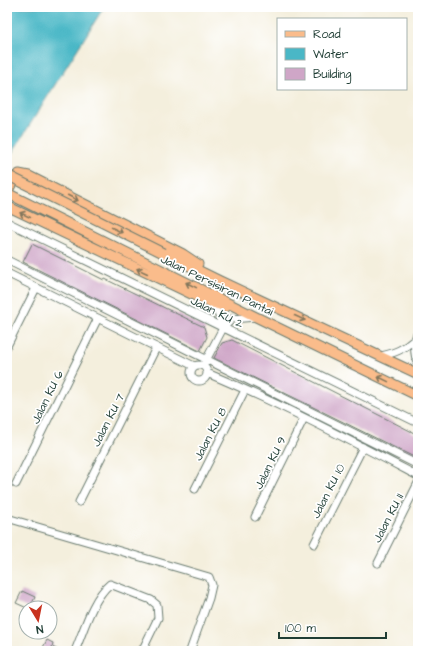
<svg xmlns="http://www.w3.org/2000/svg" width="425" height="658" font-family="'Architects Daughter',sans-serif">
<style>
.water{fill:#4ab7c6;stroke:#347a7d}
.building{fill:#cfa6c7}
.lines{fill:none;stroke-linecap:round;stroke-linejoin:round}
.minor-casing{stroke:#6a7b6f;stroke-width:9}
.major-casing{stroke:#6a7b6f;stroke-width:11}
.minor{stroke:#fff;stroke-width:7}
.major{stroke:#fabc8b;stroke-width:9}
.major-bridge-casing{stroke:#6a7b6f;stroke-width:11;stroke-linecap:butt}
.major-bridge{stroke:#fabc8b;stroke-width:9}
.oneway{stroke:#82765b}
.labels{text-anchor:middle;stroke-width:3.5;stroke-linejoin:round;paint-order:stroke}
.street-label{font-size:12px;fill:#1f3d34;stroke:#fff}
</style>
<rect width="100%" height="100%" fill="#fff"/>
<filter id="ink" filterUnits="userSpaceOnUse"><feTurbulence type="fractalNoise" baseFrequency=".025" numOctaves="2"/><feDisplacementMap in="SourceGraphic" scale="8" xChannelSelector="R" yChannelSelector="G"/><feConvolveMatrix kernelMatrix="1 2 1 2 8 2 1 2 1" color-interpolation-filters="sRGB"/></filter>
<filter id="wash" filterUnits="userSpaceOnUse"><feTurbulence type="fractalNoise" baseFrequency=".012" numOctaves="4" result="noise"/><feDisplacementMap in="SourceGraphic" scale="16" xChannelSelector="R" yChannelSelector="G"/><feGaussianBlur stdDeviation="0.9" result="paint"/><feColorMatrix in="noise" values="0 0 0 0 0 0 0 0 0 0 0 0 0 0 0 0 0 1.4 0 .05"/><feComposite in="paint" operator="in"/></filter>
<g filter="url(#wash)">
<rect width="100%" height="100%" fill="#f4efdd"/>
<path class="water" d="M 7,7 L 104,7 L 7,161 Z"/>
<g id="blocks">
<path class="building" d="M 32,244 L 104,280 L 105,279 L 204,327 L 207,337 L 200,351 L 23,262 Z
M 232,340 L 418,435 L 418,459 L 214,358 L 222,343 Z
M 22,591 L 35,597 L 30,608 L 27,608 L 16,603 Z
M 47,640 L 53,643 L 52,647 L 61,651 L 41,651 Z"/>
</g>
</g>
<g filter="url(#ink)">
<use href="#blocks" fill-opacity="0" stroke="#6a7b6f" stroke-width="1"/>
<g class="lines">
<defs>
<path id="minor" d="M 7,222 L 418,423
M 7,260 L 418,465
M 7,273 L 194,366
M 209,303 C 218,309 220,318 223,328
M 418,330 C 414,342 413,352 418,365
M 7,346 L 36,288
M 381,356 C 395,353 404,349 414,340
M191 373a8 8 0 1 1 16 0a8 8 0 1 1-16 0Z
M 203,366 L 223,328 L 232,319 L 256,317
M 207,373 C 279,403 349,440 418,476
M 16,484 L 98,318
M 195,489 L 245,390
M 79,502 L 156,348
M 255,517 L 304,418
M 7,518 L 209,577 L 212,585 L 209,598 L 190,651
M 314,544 L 363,447
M 378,563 L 418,483
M 75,651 C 84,630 92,599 110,584 L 151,600 L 157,605 L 158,618 L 142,651"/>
<path id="major" d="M 7,192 L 16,176 L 19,174 L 29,176 L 183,254 L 198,264
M 7,193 L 256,317 L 418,396
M 7,206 L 206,301 L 226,307
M 163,253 L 220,281 L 418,374"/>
</defs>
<use href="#minor" class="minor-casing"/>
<use href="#major" class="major-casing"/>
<use href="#minor" class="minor"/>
<use href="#major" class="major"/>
<defs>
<path id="major-bridge" d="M 7,175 L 163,253"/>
</defs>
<use href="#major-bridge" class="major-bridge-casing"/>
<use href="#major-bridge" class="major-bridge"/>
</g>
<defs><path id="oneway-shaft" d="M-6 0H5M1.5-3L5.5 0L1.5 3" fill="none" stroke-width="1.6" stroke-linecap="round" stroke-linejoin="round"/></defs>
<g class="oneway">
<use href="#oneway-shaft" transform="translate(73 198) rotate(27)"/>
<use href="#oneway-shaft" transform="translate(25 215) rotate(-155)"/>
<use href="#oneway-shaft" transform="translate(117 230) rotate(26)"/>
<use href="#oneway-shaft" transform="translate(142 271) rotate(-155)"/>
<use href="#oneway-shaft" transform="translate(191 285) rotate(-154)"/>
<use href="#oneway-shaft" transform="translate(300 318) rotate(25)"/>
<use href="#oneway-shaft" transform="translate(383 379) rotate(-154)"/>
</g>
</g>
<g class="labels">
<g class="street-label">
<text transform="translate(217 285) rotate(26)" y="4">Jalan Persisiran Pantai</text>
<text transform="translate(217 312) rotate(26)" y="4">Jalan KU 2</text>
<text transform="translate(47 397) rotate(-64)" y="4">Jalan KU 6</text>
<text transform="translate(108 420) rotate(-63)" y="4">Jalan KU 7</text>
<text transform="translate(210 434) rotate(-63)" y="4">Jalan KU 8</text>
<text transform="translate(270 463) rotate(-64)" y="4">Jalan KU 9</text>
<text transform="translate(328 491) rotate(-63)" y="4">Jalan KU 10</text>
<text transform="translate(388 518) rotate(-63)" y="4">Jalan KU 11</text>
</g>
</g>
<rect width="425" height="658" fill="none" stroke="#fff" stroke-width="24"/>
<rect x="277" y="18" width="130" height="72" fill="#ffffff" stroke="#a5b1ae"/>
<rect x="285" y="31" width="20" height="6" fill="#fabc8b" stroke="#a5b1ae"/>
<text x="313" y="38" font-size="12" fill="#1f3d34">Road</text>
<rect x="285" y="48" width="20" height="12" fill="#4ab7c6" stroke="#a5b1ae"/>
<text x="313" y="58" font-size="12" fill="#1f3d34">Water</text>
<rect x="285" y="68" width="20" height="12" fill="#cfa6c7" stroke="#a5b1ae"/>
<text x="313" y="78" font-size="12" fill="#1f3d34">Building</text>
<g transform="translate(38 620) rotate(170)"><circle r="19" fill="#ffffff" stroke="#a5b1ae"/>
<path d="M0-3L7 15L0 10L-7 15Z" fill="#c8321e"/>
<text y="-6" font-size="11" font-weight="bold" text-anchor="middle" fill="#1f3d34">N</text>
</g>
<path d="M279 632v6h107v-6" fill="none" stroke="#1f3d34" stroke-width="2"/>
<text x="285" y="632" font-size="12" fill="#1f3d34" stroke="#ffffff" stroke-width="3" paint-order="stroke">100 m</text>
</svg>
